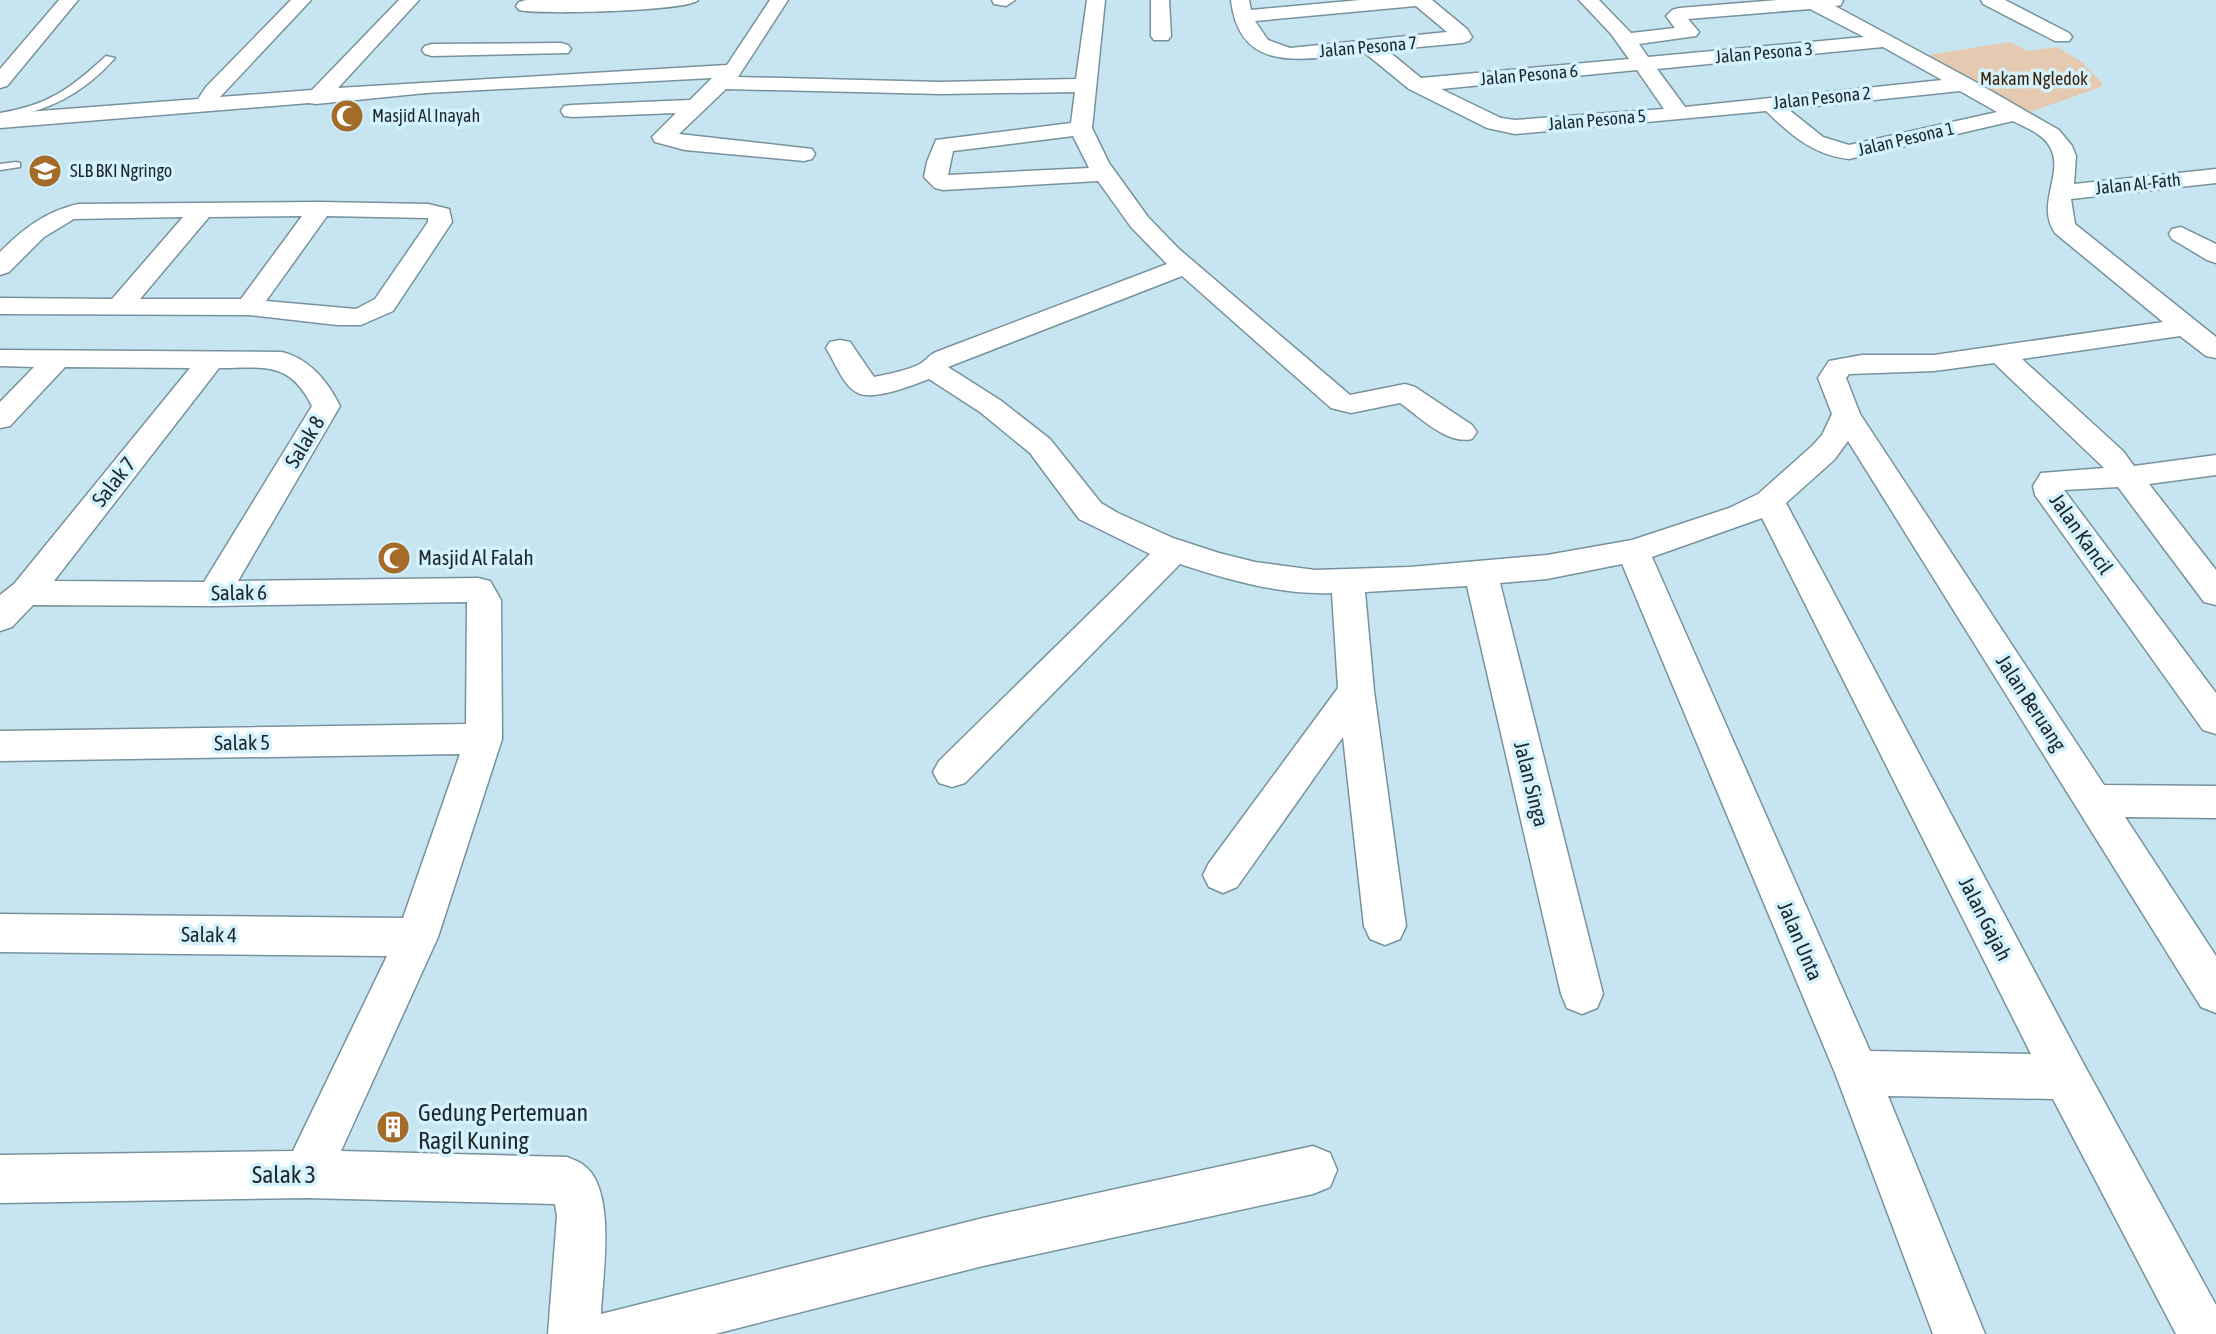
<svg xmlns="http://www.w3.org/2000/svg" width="2216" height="1334" font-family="'Asap Condensed',sans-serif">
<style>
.green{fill:#e5cab1}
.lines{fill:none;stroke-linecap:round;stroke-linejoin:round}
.lane-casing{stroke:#77929d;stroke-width:3}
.street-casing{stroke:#77929d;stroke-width:3}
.lane{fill:#fff;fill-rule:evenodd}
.street{fill:#fff;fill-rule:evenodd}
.labels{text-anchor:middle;stroke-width:7;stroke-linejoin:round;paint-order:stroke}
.far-street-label{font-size:18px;fill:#1d282c;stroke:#d4f2fe}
.far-park-label{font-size:18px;fill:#3d2407;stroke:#d4f2fe}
.far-poi-label{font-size:18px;fill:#1d282c;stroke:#d4f2fe;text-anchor:start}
.street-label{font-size:21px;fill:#1d282c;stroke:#d4f2fe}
.poi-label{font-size:21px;fill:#1d282c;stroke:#d4f2fe;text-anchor:start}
.near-poi-label{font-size:24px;fill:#1d282c;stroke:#d4f2fe;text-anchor:start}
.near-street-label{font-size:24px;fill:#1d282c;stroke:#d4f2fe}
</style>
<rect width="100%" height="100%" fill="#c7e5f0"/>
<path class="green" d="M 2010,42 L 2028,51 L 2057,47 L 2082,62 L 2102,83 L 2101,87 L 2030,112 L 1928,55 Z"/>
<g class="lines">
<defs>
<path id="lane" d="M 106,56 L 115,58 C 83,94 47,112 0,119 L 0,113 C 49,105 71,88 106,56 Z
M 16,162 L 20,163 L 20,167 L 0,170 L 0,164 Z"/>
<path id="street" d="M 59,0 L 78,0 L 7,86 L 0,88 L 0,69 Z
M 291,0 L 311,0 L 220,97 L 312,90 L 399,0 L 419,0 L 338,88 L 727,65 L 770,0 L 788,0 L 738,77 L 941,82 L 1076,79 L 1087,0 L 1105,0 L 1092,128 L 1109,163 L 1148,217 L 1179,249 L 1350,395 L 1405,384 L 1415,387 L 1472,425 L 1477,432 L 1472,439 C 1447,445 1420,417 1400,403 L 1351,413 L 1331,408 L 1182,276 L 948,367 L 1000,400 L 1050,439 L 1101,503 L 1118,513 L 1173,538 L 1219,553 L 1255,562 L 1315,570 L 1410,567 L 1547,555 L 1632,540 L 1729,508 L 1758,494 L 1812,446 L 1822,435 L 1832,414 L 1818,378 L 1829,361 L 1862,355 L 1934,355 L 2163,322 L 2055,233 C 2035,203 2065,174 2050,147 C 2043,134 2025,127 2013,121 L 1849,159 C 1813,155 1791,135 1766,111 L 1515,134 L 1487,128 L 1409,89 L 1365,53 C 1306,58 1240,77 1231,0 L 1249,0 L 1251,10 L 1360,0 L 1432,0 L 1467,29 L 1472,37 L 1469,41 L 1462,43 L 1387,50 L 1421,78 L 1629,59 L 1611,34 L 1579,0 L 1599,0 L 1631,33 L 1675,28 L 1666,16 L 1672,10 L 1679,8 L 1778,0 L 1843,0 L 1841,5 L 1835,6 L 1972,80 L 2059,130 L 2072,146 L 2076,156 L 2074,184 L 2216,169 L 2216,183 L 2071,199 L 2075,224 L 2216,337 L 2216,358 L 2206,356 L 2180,336 L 2022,359 L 2123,451 L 2134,466 L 2216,455 L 2216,475 L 2149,484 L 2216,570 L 2216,605 L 2204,602 L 2118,487 L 2064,490 L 2216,693 L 2216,734 L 2203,730 L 2035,495 L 2033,486 L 2041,473 L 2104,468 L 2101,465 L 1994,363 L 1934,371 L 1849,374 L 1846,378 L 1860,414 L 2104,785 L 2216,786 L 2216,818 L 2125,817 L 2216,956 L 2216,1013 L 2201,1007 L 1848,441 L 1834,460 L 1786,503 L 2082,1061 L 2216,1305 L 2216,1334 L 2176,1334 L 2053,1099 L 1888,1096 L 1985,1334 L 1933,1334 L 1835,1073 L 1622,564 L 1547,579 L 1500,583 L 1603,994 L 1597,1008 L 1582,1014 L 1567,1008 L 1561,994 L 1467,586 L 1365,592 L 1374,691 L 1406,926 L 1400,939 L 1385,945 L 1370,939 L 1364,926 L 1343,737 L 1237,887 L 1223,893 L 1209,887 L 1203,875 L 1209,863 L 1338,688 L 1332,593 C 1280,595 1229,580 1180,564 L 965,783 L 952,787 L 939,783 L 933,772 L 939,761 L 1150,554 L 1079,519 L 1030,453 L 980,412 L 929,379 C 913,385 874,401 858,393 C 843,386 835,362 826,348 L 830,342 L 840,340 L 850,342 L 874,377 C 885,375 914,369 923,362 C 928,358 929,355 936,352 L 1167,264 L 1131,227 L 1098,181 L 943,190 L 935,188 L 924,177 L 927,162 L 936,140 L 1071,123 L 1075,92 L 941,94 L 726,89 L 679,134 L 812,149 L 815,154 L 812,159 L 804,161 L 685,150 L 655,142 L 652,137 L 676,113 L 572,117 L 564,116 L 561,111 L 564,106 L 572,105 L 690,100 L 712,78 L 426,93 L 316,104 L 309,103 L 0,128 L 0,114 L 198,99 L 206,87 ZM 1416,6 L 1447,32 L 1290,48 L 1268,40 L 1255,21 ZM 1810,9 L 1864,37 L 1648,57 L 1639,44 L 1696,36 L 1699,32 L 1688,19 ZM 1883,47 L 1942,80 L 1685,107 L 1657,69 ZM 1637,70 L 1664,109 L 1515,120 L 1501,118 L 1441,89 ZM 1960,91 L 1997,112 L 1849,145 L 1823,137 L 1788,109 ZM 1073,136 L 1089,168 L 948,175 L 953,151 ZM 1762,518 L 2031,1054 L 1870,1051 L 1652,557 Z
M 526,0 L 698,0 C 689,11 539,15 519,10 L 516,6 L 519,2 Z
M 992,0 L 1015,0 L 1006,6 L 994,4 Z
M 1151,0 L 1169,0 L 1171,36 L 1168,40 L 1154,40 L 1151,36 Z
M 1981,0 L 2005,0 L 2069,33 L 2072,37 L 2069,41 L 2055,41 L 1983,4 Z
M 561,43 L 568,45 L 571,49 L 568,53 L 432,56 L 425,54 L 422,50 L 425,46 L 432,44 Z
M 320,202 L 428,204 L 449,209 L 452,222 L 393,311 L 361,325 L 337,325 L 249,315 L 0,314 L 0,298 L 112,299 L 183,217 L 74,219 L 44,237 L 9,272 L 0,275 L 0,252 C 24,228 45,212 78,204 ZM 302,216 L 241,299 L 140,299 L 209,217 ZM 327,216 L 428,218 L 428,222 L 375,299 L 356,309 L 266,301 Z
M 2181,227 L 2216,244 L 2216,263 L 2207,260 L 2172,239 L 2169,234 L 2172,229 Z
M 0,350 L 282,352 C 310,359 328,382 340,406 L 238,581 L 478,578 L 490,581 L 501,600 L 502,739 L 438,937 L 341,1151 L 567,1157 C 572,1159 578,1161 582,1164 C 618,1187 602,1277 601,1314 L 983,1218 L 1313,1146 L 1330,1153 L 1337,1170 L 1330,1187 L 1313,1194 L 983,1266 L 715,1334 L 548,1334 L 557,1216 L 555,1204 L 306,1198 L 0,1203 L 0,1155 L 293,1151 L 387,956 L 0,952 L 0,914 L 403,918 L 460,754 L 0,761 L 0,731 L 466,724 L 467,602 L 214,606 L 33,605 L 12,627 L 0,631 L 0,595 L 14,584 L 190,368 L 65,367 L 10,426 L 0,428 L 0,402 L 34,367 L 0,366 ZM 219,368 C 263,368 289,360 312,406 L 204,582 L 54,581 Z"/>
</defs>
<use href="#lane" class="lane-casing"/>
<use href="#street" class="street-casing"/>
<use href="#lane" class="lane"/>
<use href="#street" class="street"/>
</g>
<defs>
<symbol id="mosque-disc" viewBox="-11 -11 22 22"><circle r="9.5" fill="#a46b29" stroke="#d4f2fe"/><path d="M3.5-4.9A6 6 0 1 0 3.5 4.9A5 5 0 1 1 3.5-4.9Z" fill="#fff"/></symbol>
<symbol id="school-disc" viewBox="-11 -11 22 22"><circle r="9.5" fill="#a46b29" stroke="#d4f2fe"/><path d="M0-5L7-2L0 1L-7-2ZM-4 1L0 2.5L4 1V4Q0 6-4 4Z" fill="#fff"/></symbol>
<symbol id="building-disc" viewBox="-11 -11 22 22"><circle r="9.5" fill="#a46b29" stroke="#d4f2fe"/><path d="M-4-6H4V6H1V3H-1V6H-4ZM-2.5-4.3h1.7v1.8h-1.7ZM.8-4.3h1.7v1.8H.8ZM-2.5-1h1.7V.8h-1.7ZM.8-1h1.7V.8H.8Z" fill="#fff"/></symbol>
</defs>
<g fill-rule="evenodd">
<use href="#mosque-disc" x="328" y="97" width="38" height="38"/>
<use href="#school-disc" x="26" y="152" width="38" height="38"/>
<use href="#mosque-disc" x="375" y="539" width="38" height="38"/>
<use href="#building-disc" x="374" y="1108" width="38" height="38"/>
</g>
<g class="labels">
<g class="far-street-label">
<text transform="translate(1368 47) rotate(-5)" y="6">Jalan Pesona 7</text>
<text transform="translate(1764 53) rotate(-5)" y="6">Jalan Pesona 3</text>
<text transform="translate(1529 75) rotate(-5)" y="6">Jalan Pesona 6</text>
<text transform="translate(1822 98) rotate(-6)" y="6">Jalan Pesona 2</text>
<text transform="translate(1597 120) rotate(-5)" y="6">Jalan Pesona 5</text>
<text transform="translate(1906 139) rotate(-13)" y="6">Jalan Pesona 1</text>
<text transform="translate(2138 184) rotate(-6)" y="6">Jalan Al-Fath</text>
</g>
<g class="far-park-label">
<text x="2034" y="85">Makam Ngledok</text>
</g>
<g class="far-poi-label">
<text x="372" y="122">Masjid Al Inayah</text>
<text x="70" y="177">SLB BKI Ngringo</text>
</g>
<g class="street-label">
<text transform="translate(305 442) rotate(-59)" y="7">Salak 8</text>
<text transform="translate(114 482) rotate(-52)" y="7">Salak 7</text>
<text transform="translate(2081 534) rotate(55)" y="7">Jalan Kancil</text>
<text transform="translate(239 593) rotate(-1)" y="7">Salak 6</text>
<text transform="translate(2031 703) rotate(57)" y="7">Jalan Beruang</text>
<text transform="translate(242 743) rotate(-1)" y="7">Salak 5</text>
<text transform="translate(1531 784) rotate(76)" y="7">Jalan Singa</text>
<text transform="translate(1985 919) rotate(63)" y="7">Jalan Gajah</text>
<text transform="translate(209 935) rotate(1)" y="7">Salak 4</text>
<text transform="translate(1800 941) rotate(67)" y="7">Jalan Unta</text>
</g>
<g class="poi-label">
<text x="418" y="565">Masjid Al Falah</text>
</g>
<g class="near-poi-label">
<text x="418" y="1121">Gedung Pertemuan<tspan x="418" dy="28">Ragil Kuning</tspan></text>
</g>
<g class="near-street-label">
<text x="284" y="1183">Salak 3</text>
</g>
</g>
</svg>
